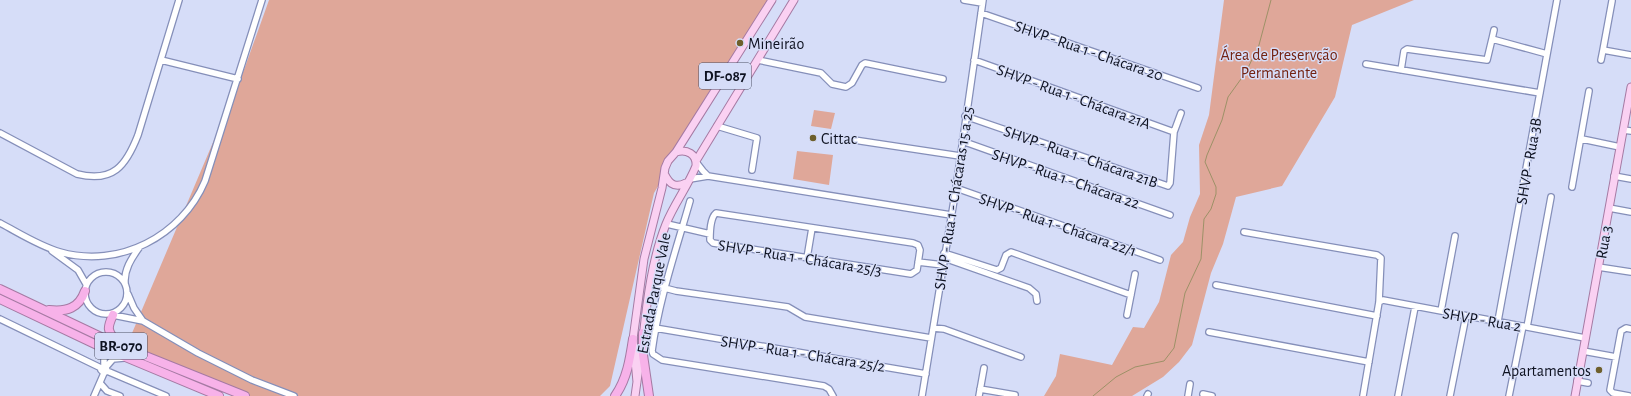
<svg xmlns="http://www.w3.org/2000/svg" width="1631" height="396" font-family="'Alegreya Sans',sans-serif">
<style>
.green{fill:#dfa799}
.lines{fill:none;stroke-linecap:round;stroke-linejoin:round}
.stream{stroke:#9d9167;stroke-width:1}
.minor-casing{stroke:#858fb9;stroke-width:8}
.major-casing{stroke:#a57aa3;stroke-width:9}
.highway-casing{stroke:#a57aa3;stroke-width:10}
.minor{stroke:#fff;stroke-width:5.5}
.major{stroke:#fad1f2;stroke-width:7}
.highway{stroke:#f7b2e9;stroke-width:8}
.poi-dot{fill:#6e5f2c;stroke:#d6ddf8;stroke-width:1.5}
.labels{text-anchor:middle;stroke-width:3;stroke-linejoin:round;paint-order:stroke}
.shield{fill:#d6ddf8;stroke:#4a4f62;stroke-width:1}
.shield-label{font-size:15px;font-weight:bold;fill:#0e1221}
.poi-label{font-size:16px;fill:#0e1221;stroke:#d6ddf8;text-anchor:start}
.street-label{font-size:16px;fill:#0e1221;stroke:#d6ddf8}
.park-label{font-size:16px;fill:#742312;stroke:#d6ddf8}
</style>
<rect width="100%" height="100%" fill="#d6ddf8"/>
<path class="green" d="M 269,0 L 769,0 L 654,193 L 610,386 L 600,396 L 244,396 L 124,352 L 245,67 Z
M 1224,0 L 1414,0 L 1352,25 L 1335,97 L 1282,186 L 1236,197 L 1223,244 L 1211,273 L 1192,345 L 1179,362 L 1163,377 L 1132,396 L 1044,396 L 1056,376 L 1060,354 L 1112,365 L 1133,327 L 1144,328 L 1159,302 L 1171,255 L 1183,242 L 1190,217 L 1200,194 L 1199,145 L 1209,115 Z
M 814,110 L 835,113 L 831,129 L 811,126 Z
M 797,151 L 833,155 L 829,185 L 793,179 Z"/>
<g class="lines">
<path class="stream" d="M 1093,396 L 1116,377 L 1135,367 L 1164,361 L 1174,348 L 1185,293 L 1201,259 L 1204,219 L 1211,209 L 1216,194 L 1216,187 L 1205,162 L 1207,155 L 1222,120 L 1228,97 L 1246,72 L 1259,45 L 1271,0"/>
<defs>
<path id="minor" d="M 964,0 L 982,3
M 1612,1 L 1603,50 L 1631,55
M 981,13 L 1198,88
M 1492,39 L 1494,30
M 161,60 L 238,79
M 758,60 L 821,73 L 832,84 L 846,87 L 852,83 L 862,65 L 865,63 L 943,79
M 974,60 L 1174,132
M 1601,60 L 1603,50
M 1366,64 L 1540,93
M 1401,70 L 1404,51 L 1407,49 L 1487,60 L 1492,39 L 1547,54
M 965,116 L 1168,186 L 1170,183 L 1174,132 L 1181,113
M 717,126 L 757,138 L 752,170
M 1623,130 L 1631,131
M 0,133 L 77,174 C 113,183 126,166 138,135 L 179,0
M 1582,139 L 1620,147
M 854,140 L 960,156
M 962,141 L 1170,215
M 696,162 L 703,171 L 708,176
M 1614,176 L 1631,179
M 690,179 L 708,176 L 951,215
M 1572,187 L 1589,91
M 956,188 L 1160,260
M 690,201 C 676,250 659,299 652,351 L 653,354 L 662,360 L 824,386 L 829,389 L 833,396
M 1609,208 L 1631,212
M 716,213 L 913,243 L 918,245 L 920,250 L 917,270 L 911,274 L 713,243 L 710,240 C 710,232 710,218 716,213 Z
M 0,223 C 19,233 39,246 60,252 C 119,269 182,236 205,181 L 262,0
M 667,224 L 710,234
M 1244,232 L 1377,255 L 1381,258 L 1379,302 L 1363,396
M 52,251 L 78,270 L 86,284
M 944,253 L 997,270 L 1001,268 L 1006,255 L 1011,252 L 1131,295
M 807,258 L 812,228
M 944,258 L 1029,288 L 1036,294 L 1037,301
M 918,262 L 943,265
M 1598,267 L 1631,272
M85 293a21 21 0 1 1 42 0a21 21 0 1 1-42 0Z
M 125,283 C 124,270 131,259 139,248
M 1216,285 L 1377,316
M 651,287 L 657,286 L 676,291 L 788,307 L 805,317 L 931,338
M 128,294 L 134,308 L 143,321 L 198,353 L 252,380 L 294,396
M 1379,302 L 1383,300 L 1585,338
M 1441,311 L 1455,236
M 113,315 L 143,321
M 1127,315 L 1135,274
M 0,319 L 101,368
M 1498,321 L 1557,0
M 1527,327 L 1551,197
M 655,328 L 926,374
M 933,328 L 944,329 L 1021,357
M 1209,332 L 1369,362
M 99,346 L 104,356 L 104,366
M 1583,351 L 1616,357
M 106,367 L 113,359 L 124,358
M 107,371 L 166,396
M 1577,381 L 1588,383
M 100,383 L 107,391 L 120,396
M 980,389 L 1015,395
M 1203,394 L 1212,396
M 94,396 L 104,373 L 107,371 L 106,367 L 104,366 L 101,370 L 104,373
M 922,396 L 956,188 L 983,0
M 979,396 L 984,368
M 1147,396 L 1148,394
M 1188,396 L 1190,384
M 1398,396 L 1415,307
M 1450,396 L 1466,316
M 1509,396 L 1523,326
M 1629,396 L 1613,393 L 1610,390 L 1621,331 L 1626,328 L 1631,329"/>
<path id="major" d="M 676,152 L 772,0
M 696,161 L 794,0
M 665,175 C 670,185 676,188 686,183
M 637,382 L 633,339 L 644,259 L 662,188 L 665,168 L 668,161 L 676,152 C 687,149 697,154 696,166 C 688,186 674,204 666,224 C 652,259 647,300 643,338
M 635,396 L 641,353
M 1575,396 L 1631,87"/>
<path id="highway" d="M 0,289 L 118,345 L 245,396
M 0,299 L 99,346 L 219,396
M 49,310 C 67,312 79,308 85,291
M 113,315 C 107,328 107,330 116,342
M 643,333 L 643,355 L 649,396
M 615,396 C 627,379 630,359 633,339"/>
</defs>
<use href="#minor" class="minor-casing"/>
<use href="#major" class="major-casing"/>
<use href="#highway" class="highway-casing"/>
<use href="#minor" class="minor"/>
<use href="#major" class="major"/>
<use href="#highway" class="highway"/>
</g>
<g class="poi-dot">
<circle cx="740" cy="43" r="4"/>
<circle cx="813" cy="138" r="4"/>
<circle cx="1599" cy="370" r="4"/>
</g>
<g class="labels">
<g class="shield">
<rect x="699" y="63" width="52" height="26" rx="3"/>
<rect x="95" y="333" width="52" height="26" rx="3"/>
</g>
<g class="shield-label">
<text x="725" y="81">DF-087</text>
<text x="121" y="351">BR-070</text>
</g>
<g class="poi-label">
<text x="748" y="49">Mineirão</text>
<text x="821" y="144">Cittac</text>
<text x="1591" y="376" text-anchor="end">Apartamentos</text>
</g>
<g class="street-label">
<text transform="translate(1089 50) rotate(19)" y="6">SHVP - Rua 1 - Chácara 20</text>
<text transform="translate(1074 96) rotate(20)" y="6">SHVP - Rua 1 - Chácara 21A</text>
<text transform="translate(1081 156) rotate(19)" y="6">SHVP - Rua 1 - Chácara 21B</text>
<text transform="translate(1528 161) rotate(-80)" y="6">SHVP - Rua 3B</text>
<text transform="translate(1066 178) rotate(19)" y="6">SHVP - Rua 1 - Chácara 22</text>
<text transform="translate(953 198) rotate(-81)" y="6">SHVP - Rua 1 - Chácaras 15 a 25</text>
<text transform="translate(1058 224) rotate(19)" y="6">SHVP - Rua 1 - Chácara 22/1</text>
<text transform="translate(1603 242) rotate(-80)" y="6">Rua 3</text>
<text transform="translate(800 257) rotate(9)" y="6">SHVP - Rua 1 - Chácara 25/3</text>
<text transform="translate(653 293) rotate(-79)" y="6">Estrada Parque Vale</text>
<text transform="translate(1482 319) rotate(10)" y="6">SHVP - Rua 2</text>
<text transform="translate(803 353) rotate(9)" y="6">SHVP - Rua 1 - Chácara 25/2</text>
</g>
<g class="park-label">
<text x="1279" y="60">Área de Preservção<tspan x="1279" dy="18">Permanente</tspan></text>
</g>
</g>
</svg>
